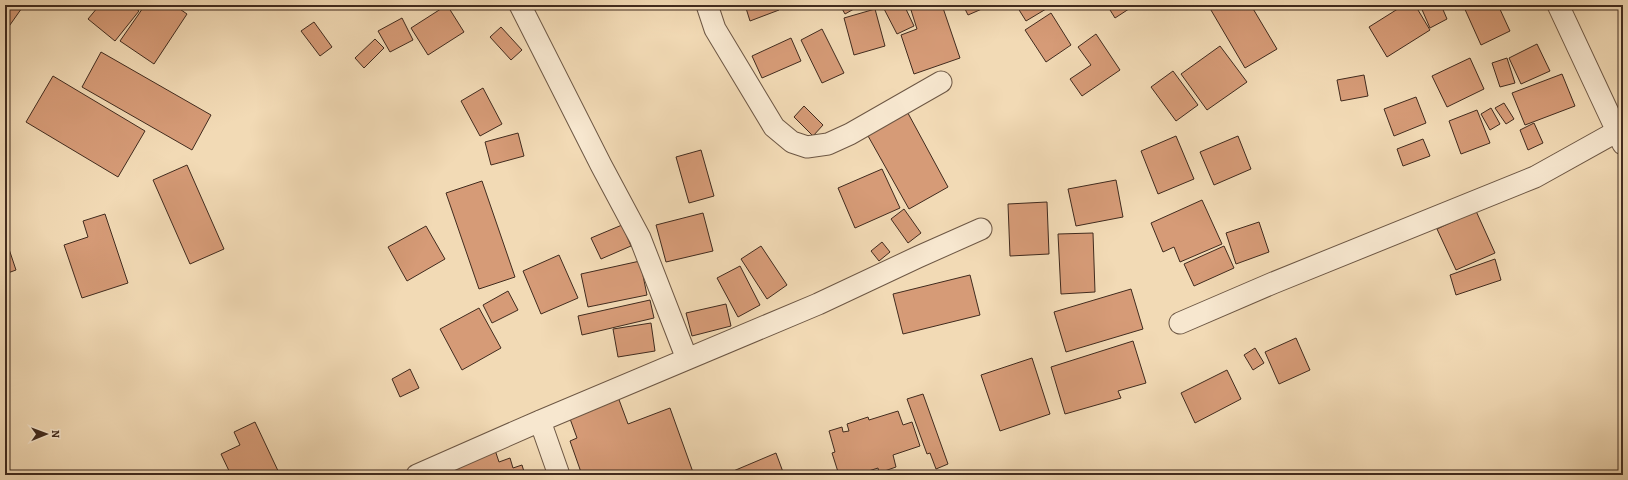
<svg xmlns="http://www.w3.org/2000/svg" width="1628" height="480" font-family="Alegreya,serif">
<style>
.building{fill:#d69b77;stroke:#412b1e}
.lines{fill:none;stroke-linecap:round;stroke-linejoin:round}
.minor-casing{stroke:#6d5744;stroke-width:23}
.minor{stroke:#f7e7cf;stroke-width:21}
</style>
<rect width="100%" height="100%" fill="#f2dab5"/>
<filter id="stains"><feTurbulence type="fractalNoise" baseFrequency=".005" numOctaves="4"/><feColorMatrix values="0 0 0 0 .2 0 0 0 0 .09 0 0 0 0 .02 0 0 0 .5 -.17"/></filter>
<radialGradient id="worn" r=".72"><stop offset=".6" stop-color="#630" stop-opacity="0"/><stop offset="1" stop-color="#630" stop-opacity=".3"/></radialGradient>
<path class="building" d="M 5,5 L 24,5 L 5,32 Z
M 95,5 L 131,5 L 139,11 L 115,41 L 88,19 L 98,7 Z
M 145,5 L 174,5 L 187,14 L 154,64 L 120,41 Z
M 447,5 L 464,32 L 428,55 L 411,28 Z
M 745,5 L 777,5 L 779,10 L 750,21 Z
M 840,5 L 861,5 L 845,14 Z
M 882,5 L 904,5 L 914,26 L 897,34 Z
M 925,5 L 942,5 L 960,58 L 914,74 L 901,35 L 917,29 L 911,10 Z
M 963,5 L 991,5 L 968,15 Z
M 1016,5 L 1043,5 L 1046,9 L 1026,21 Z
M 1107,5 L 1135,5 L 1115,18 Z
M 1208,5 L 1255,5 L 1252,7 L 1277,49 L 1245,68 Z
M 1404,5 L 1415,5 L 1430,30 L 1387,57 L 1369,27 Z
M 1420,5 L 1441,5 L 1447,19 L 1430,28 Z
M 1463,5 L 1498,5 L 1510,31 L 1481,45 Z
M 875,9 L 885,46 L 854,55 L 844,18 Z
M 1051,13 L 1071,45 L 1046,62 L 1025,30 Z
M 402,18 L 413,40 L 390,52 L 378,31 Z
M 314,22 L 332,47 L 320,56 L 301,31 Z
M 501,27 L 522,50 L 511,60 L 490,37 Z
M 822,29 L 844,73 L 822,83 L 801,40 Z
M 1096,34 L 1120,70 L 1082,96 L 1070,79 L 1091,65 L 1078,47 Z
M 791,38 L 801,61 L 762,78 L 752,56 Z
M 375,39 L 384,48 L 364,68 L 355,58 Z
M 1537,44 L 1550,71 L 1521,84 L 1509,58 Z
M 1220,46 L 1247,82 L 1207,110 L 1181,74 Z
M 101,52 L 211,115 L 192,150 L 82,87 Z
M 1470,58 L 1484,89 L 1447,107 L 1432,76 Z
M 1507,58 L 1515,83 L 1500,87 L 1492,63 Z
M 1173,71 L 1198,105 L 1176,121 L 1151,87 Z
M 1562,74 L 1575,106 L 1525,125 L 1512,93 Z
M 1364,75 L 1368,96 L 1341,101 L 1337,80 Z
M 53,76 L 145,131 L 118,177 L 26,122 Z
M 483,88 L 502,124 L 480,136 L 461,101 Z
M 1416,97 L 1426,123 L 1394,136 L 1384,109 Z
M 1504,103 L 1514,119 L 1506,124 L 1495,108 Z
M 903,104 L 948,187 L 909,209 L 863,127 Z
M 804,106 L 823,125 L 813,136 L 794,117 Z
M 1491,108 L 1500,124 L 1490,130 L 1481,114 Z
M 1477,110 L 1490,143 L 1461,154 L 1449,121 Z
M 1534,123 L 1543,143 L 1528,150 L 1520,130 Z
M 518,133 L 524,156 L 491,165 L 485,142 Z
M 1176,136 L 1194,179 L 1158,194 L 1141,151 Z
M 1238,136 L 1251,169 L 1214,185 L 1200,152 Z
M 1423,139 L 1430,156 L 1403,166 L 1397,149 Z
M 701,150 L 714,196 L 689,203 L 676,157 Z
M 187,165 L 224,249 L 190,264 L 153,180 Z
M 882,169 L 900,208 L 855,228 L 838,188 Z
M 1116,180 L 1123,217 L 1076,226 L 1068,189 Z
M 482,181 L 515,277 L 479,289 L 446,193 Z
M 1202,200 L 1222,244 L 1180,262 L 1174,247 L 1163,252 L 1151,223 Z
M 1047,202 L 1049,254 L 1010,256 L 1008,204 Z
M 904,209 L 921,233 L 908,243 L 891,219 Z
M 1476,211 L 1495,253 L 1456,270 L 1437,229 Z
M 703,213 L 713,251 L 666,262 L 656,225 Z
M 105,214 L 128,283 L 82,298 L 64,245 L 88,237 L 83,221 Z
M 1259,222 L 1269,252 L 1236,264 L 1226,233 Z
M 622,225 L 631,246 L 601,259 L 591,238 Z
M 426,226 L 445,259 L 407,281 L 388,247 Z
M 1093,233 L 1095,292 L 1061,294 L 1058,234 Z
M 5,237 L 16,270 L 5,274 Z
M 882,242 L 890,252 L 879,261 L 871,251 Z
M 761,246 L 787,285 L 767,299 L 741,259 Z
M 1224,246 L 1234,268 L 1194,286 L 1184,264 Z
M 559,255 L 578,298 L 541,314 L 523,271 Z
M 1495,259 L 1501,280 L 1456,295 L 1450,275 Z
M 640,261 L 647,295 L 588,307 L 581,274 Z
M 740,266 L 760,305 L 738,317 L 717,278 Z
M 970,275 L 980,315 L 903,334 L 893,294 Z
M 1131,289 L 1143,329 L 1066,352 L 1054,312 Z
M 508,291 L 518,310 L 492,323 L 483,305 Z
M 650,300 L 654,318 L 582,335 L 578,316 Z
M 726,304 L 731,326 L 692,336 L 686,313 Z
M 479,308 L 501,348 L 462,370 L 440,329 Z
M 651,323 L 655,351 L 618,357 L 613,329 Z
M 1296,338 L 1310,370 L 1279,384 L 1265,352 Z
M 1133,341 L 1146,383 L 1118,391 L 1121,398 L 1065,414 L 1051,367 Z
M 1255,348 L 1264,363 L 1253,370 L 1244,355 Z
M 1032,358 L 1050,414 L 1000,431 L 981,375 Z
M 410,369 L 419,388 L 400,397 L 392,379 Z
M 1227,370 L 1241,399 L 1195,423 L 1181,393 Z
M 923,394 L 948,464 L 936,469 L 930,453 L 927,454 L 907,399 Z
M 618,397 L 628,424 L 670,408 L 694,475 L 582,475 L 570,441 L 577,438 L 569,416 Z
M 898,411 L 903,425 L 912,422 L 920,446 L 893,455 L 896,467 L 879,473 L 878,468 L 856,475 L 839,475 L 832,453 L 835,452 L 829,431 L 842,427 L 843,432 L 849,431 L 847,424 L 868,417 L 869,420 Z
M 255,422 L 280,475 L 231,475 L 221,454 L 240,445 L 234,432 Z
M 495,450 L 499,462 L 510,458 L 513,468 L 522,465 L 525,475 L 453,475 L 449,464 Z
M 776,453 L 783,472 L 776,475 L 732,475 L 731,472 Z"/>
<g class="lines">
<defs>
<path id="minor" d="M 520,5 L 601,165 L 640,238 L 687,359
M 707,5 L 715,29 L 774,127 L 792,142 L 807,147 L 828,144 L 850,134 L 941,82
M 1558,5 L 1623,144
M 1180,323 L 1273,283 L 1535,177 L 1623,128
M 540,421 L 559,475
M 417,475 L 540,421 L 818,304 L 918,257 L 981,229"/>
</defs>
<use href="#minor" class="minor-casing"/>
<use href="#minor" class="minor"/>
</g>
<rect width="1628" height="480" fill="none" stroke="#f2dab5" stroke-width="20"/>
<rect x="6" y="6" width="1616" height="468" fill="none" stroke="#412b1e" stroke-width="2"/>
<rect x="10" y="10" width="1608" height="460" fill="none" stroke="#412b1e"/>
<g transform="translate(46 434) rotate(89)" stroke="#f7e7cf" stroke-width="3" paint-order="stroke">
<path d="M0-3L7 15L0 10L-7 15Z" fill="#412b1e"/>
<text y="-6" font-size="11" font-weight="bold" text-anchor="middle" fill="#412b1e">N</text>
</g>
<rect width="100%" height="100%" filter="url(#stains)"/>
<rect width="100%" height="100%" fill="url(#worn)"/>
</svg>
